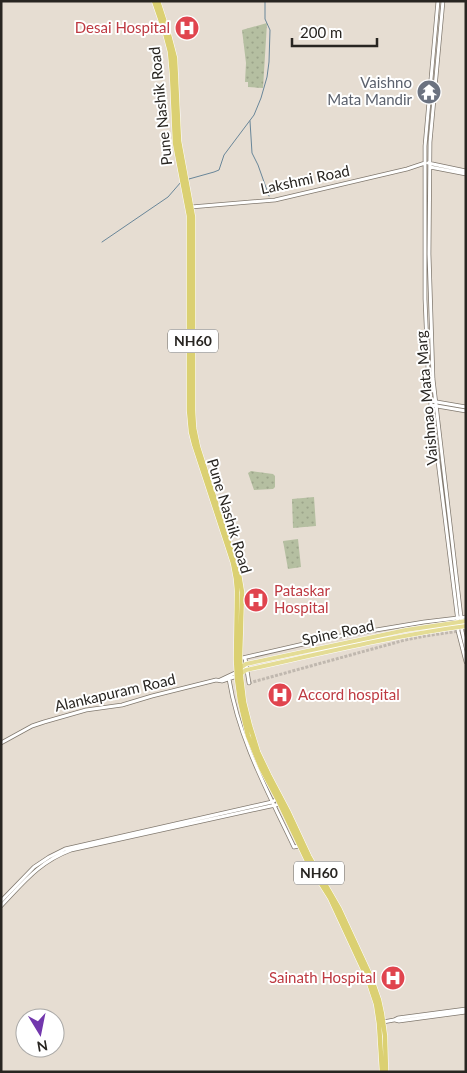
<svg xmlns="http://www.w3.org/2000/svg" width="467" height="1073" font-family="Lato,sans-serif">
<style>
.park{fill:url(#park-dots)}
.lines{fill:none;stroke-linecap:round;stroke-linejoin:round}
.stream{stroke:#698699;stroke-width:1}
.tertiary-tunnel{stroke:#c0b8af;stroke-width:3;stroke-dasharray:3 1.5;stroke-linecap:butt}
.tertiary-casing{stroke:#81796f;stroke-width:4.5}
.secondary-casing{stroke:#81796f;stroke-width:4.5}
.primary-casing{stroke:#fff;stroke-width:5}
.trunk-casing{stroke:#fff;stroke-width:5.5}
.tertiary{stroke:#fff;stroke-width:3}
.secondary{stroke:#fff;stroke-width:3}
.primary{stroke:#e4dc95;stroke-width:4}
.trunk{stroke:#dbd072;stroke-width:4.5}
.labels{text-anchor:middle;stroke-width:4;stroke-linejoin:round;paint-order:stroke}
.shield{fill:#fff;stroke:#686664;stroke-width:1}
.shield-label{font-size:14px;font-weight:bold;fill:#282521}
.health-label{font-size:15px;fill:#be3a42;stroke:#fff;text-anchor:end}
.worship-label{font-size:15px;fill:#5b616d;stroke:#fff;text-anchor:end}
.street-label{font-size:15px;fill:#282521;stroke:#fff}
</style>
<defs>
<pattern id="park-dots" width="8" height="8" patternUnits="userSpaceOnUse" patternTransform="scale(1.25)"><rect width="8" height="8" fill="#b5bfa1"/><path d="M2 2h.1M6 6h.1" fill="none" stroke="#9ca48a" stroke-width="1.8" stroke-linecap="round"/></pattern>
</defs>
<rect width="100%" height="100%" fill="#e6ddd2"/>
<path class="park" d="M 267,23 L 263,88 L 248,87 L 248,82 L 245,82 L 246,63 L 242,30 Z
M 251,471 L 273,474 L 275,476 L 275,487 L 273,489 L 254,490 L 248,473 Z
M 314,497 L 316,526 L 293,528 L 292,499 Z
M 298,539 L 301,567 L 288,569 L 283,541 Z"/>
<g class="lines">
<path class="stream" d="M 250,121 L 252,153 L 258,165 L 269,196
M 189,179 L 214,172 L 219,170 L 224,155 L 254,115 L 261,98 L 267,77 L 269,62 L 270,30 L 265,19 L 265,1
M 102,242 L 168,197 L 181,182"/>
<path class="tertiary-tunnel" d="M 249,683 L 405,640 L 425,636 L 466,630"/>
<defs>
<path id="tertiary" d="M 431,401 L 466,407
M 431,405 L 466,411
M 245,658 L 249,683
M 238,659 L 334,637 L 424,622 L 466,617
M 229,679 C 239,740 268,792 294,847 L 299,846
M 220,680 L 237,672
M 1,743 L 32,726 L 44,722 L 86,710 L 122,705 L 152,696 L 216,680 L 222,681 L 237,676
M 1,901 L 34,867 L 49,857 L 65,849 L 272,802 L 277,799
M 1,906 C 24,882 39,862 71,850 L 280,804"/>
<path id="secondary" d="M 438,1 L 425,146 L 425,299 L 428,370 L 431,405 L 458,622 L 458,631 L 466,662
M 443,1 L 430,142 L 429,254 L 433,379 L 461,617 L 462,631 L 466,648
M 428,163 L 466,171
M 430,167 L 466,174
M 191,207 L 275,200 L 407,169 L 425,163
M 395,1020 L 399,1021 L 466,1012
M 383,1022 L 394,1020 L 398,1018 L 466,1009"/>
<path id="primary" d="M 240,668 L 246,664 L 406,630 L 466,621
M 239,675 L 246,670 C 319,654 392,636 466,626"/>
<path id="trunk" d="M 154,1 L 165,33 L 170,52 L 172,74 L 175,143 L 189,216 L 189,410 L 191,432 L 194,444 L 233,563 L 236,579 L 237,591 L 236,659 L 237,679 L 240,701 L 248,736 L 261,768 L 278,800 L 308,863 L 330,898 L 368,980 L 376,1004 L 379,1024 L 382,1072
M 158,1 L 169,35 L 175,58 L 179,141 L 193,217 L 193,410 L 194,428 L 198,447 L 239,574 L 242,592 L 240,658 L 241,677 L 244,702 L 250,726 L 258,752 L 269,775 L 288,811 L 309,856 L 339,908 L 371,977 L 379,1000 L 382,1014 L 385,1036 L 386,1072"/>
</defs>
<use href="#tertiary" class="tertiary-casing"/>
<use href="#secondary" class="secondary-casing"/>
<use href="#primary" class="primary-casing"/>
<use href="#trunk" class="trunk-casing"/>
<use href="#tertiary" class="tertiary"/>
<use href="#secondary" class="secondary"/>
<use href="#primary" class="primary"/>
<use href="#trunk" class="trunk"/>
</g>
<defs>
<symbol id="hospital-disc" viewBox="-11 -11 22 22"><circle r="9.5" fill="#e0444e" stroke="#fff"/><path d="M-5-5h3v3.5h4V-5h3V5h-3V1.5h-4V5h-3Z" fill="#fff"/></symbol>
<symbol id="temple-disc" viewBox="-11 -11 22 22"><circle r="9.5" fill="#6b7280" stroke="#fff"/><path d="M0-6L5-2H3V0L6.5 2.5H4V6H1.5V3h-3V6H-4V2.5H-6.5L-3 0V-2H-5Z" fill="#fff"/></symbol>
</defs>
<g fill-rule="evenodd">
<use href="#hospital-disc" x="173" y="14" width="28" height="28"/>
<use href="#temple-disc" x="415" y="78" width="28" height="28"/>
<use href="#hospital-disc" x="242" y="586" width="28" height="28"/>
<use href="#hospital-disc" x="266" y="681" width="28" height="28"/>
<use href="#hospital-disc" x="379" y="964" width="28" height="28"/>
</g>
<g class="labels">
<g class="shield">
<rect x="168" y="329.5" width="50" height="23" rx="4"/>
<rect x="294" y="861.5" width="50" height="23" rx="4"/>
</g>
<g class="shield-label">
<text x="193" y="346">NH60</text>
<text x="319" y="878">NH60</text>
</g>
<g class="health-label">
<text x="170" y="33">Desai Hospital</text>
<text x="274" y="596" text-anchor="start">Pataskar<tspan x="274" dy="17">Hospital</tspan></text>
<text x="298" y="700" text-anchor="start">Accord hospital</text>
<text x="376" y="983">Sainath Hospital</text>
</g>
<g class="worship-label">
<text x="412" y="88">Vaishno<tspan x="412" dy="17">Mata Mandir</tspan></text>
</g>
<g class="street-label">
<text transform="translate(161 106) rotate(-96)" y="5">Pune Nashik Road</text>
<text transform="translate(305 180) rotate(-12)" y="5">Lakshmi Road</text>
<text transform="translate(427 398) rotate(-95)" y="5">Vaishnao Mata Marg</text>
<text transform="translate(229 516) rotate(73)" y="5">Pune Nashik Road</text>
<text transform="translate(338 633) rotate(-12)" y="5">Spine Road</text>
<text transform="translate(115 693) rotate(-13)" y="5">Alankapuram Road</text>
</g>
</g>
<rect width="467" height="1073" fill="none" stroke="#282521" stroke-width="5"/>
<g transform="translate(40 1033) rotate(170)"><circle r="24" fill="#ffffff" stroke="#a9a8a6"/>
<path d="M0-4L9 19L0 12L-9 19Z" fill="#7237ad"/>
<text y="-8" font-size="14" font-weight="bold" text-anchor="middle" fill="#282521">N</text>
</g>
<path d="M292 38v8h85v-8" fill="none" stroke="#282521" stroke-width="2.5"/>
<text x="300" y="38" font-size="15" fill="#282521" stroke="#ffffff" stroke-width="4" paint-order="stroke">200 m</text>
</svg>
